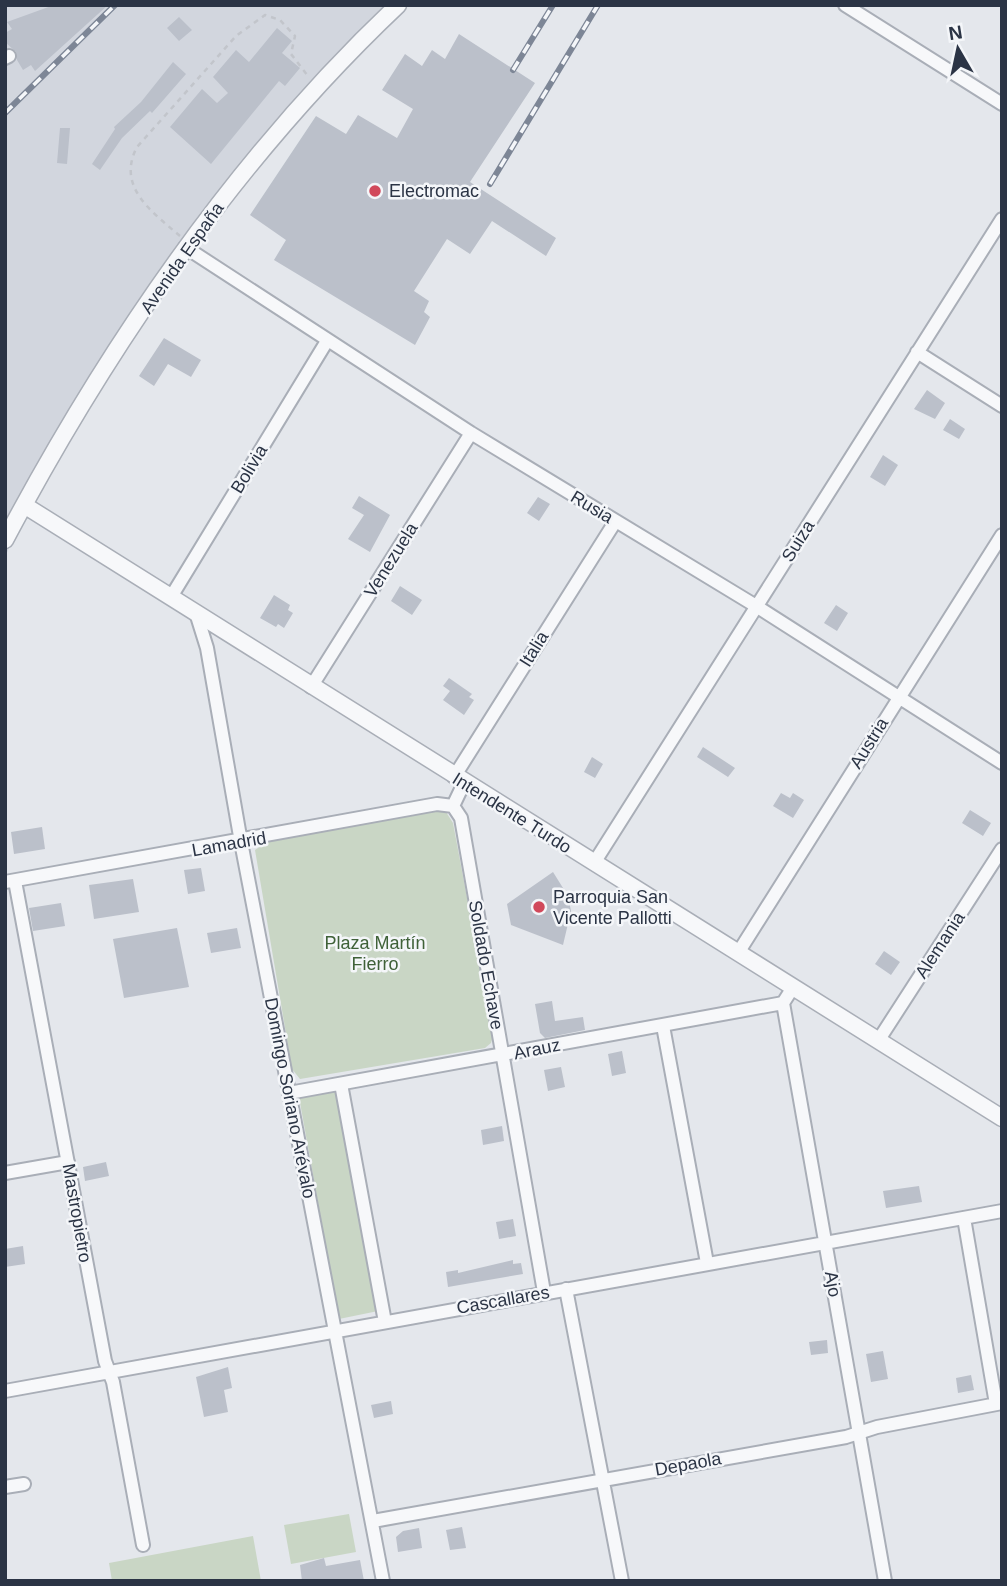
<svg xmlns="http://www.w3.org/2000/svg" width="1007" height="1586" font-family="Arial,sans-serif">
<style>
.built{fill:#d2d6de}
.green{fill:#c9d6c5}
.building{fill:#bbc0ca}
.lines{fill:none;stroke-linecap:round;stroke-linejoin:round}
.minor-casing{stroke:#a9aeb7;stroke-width:16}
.tertiary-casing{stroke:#a9aeb7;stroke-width:19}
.path{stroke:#c2c5cb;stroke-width:2.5;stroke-dasharray:5 5;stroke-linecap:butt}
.minor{stroke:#f7f8fa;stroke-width:12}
.tertiary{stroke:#f7f8fa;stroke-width:16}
.rail-casing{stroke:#7d8696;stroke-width:6}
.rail{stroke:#f4f6f9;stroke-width:3.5;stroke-dasharray:10;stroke-linecap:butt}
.poi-dot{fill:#d1495b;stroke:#f4f6f9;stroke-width:2.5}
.labels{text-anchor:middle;stroke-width:5;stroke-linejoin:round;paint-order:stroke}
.poi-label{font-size:18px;fill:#2b3445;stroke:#f4f6f9;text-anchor:start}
.street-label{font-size:18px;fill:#2b3445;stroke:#f4f6f9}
.park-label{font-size:18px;fill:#3f6138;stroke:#f4f6f9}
</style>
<rect width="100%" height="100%" fill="#e4e7ec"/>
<path class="built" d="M 5,5 L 398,5 L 196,232 L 47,463 L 5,557 Z"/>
<path class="green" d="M 436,811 L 446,812 L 453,823 L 493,1036 L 491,1043 L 485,1048 L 300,1079 L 292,1069 L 255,850 L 267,842 Z
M 340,1090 L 383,1310 L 339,1319 L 299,1097 Z
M 349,1514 L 356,1552 L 291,1564 L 284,1525 Z
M 253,1536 L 261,1581 L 112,1581 L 109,1563 Z"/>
<path class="building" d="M 54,5 L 108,5 L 35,71 L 31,65 L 23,70 L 17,60 L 16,52 L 5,42 L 5,33 L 12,29 L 7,22 Z
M 179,17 L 192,30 L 179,41 L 167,28 Z
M 277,28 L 292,41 L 282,53 L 300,68 L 285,86 L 279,81 L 211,164 L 170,127 L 202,89 L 217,103 L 228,93 L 213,77 L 236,50 L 249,62 Z
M 459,34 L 535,83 L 470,182 L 556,238 L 546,256 L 492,221 L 470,254 L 447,239 L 414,291 L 429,301 L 424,312 L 430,317 L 415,345 L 274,260 L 286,240 L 250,215 L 316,116 L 346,134 L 358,115 L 397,138 L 413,109 L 382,90 L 405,54 L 422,66 L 432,50 L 445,59 Z
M 173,62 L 186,74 L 152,113 L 150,111 L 122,138 L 100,170 L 92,164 L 115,129 L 114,127 L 141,102 Z
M 60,128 L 70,128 L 67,164 L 57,163 Z
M 164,338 L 201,360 L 191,377 L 168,364 L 154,386 L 139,376 Z
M 927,390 L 945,403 L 935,419 L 914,409 Z
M 950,419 L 965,429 L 959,439 L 943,430 Z
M 883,455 L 898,465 L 885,486 L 870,477 Z
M 359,496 L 390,515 L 370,552 L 348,539 L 364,515 L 352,508 Z
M 538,497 L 550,504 L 539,521 L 527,513 Z
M 400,586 L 422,600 L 412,615 L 391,601 Z
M 274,595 L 290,605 L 288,610 L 293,613 L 284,628 L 278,624 L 276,627 L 260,618 Z
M 836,605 L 848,613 L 837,631 L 824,623 Z
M 449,678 L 472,694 L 469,697 L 474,700 L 464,715 L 443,700 L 450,691 L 443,686 Z
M 703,747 L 735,768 L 728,777 L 697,757 Z
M 592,757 L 603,764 L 595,778 L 584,772 Z
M 781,793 L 790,798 L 793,793 L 804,800 L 793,818 L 773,806 Z
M 970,810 L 991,823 L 983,836 L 962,823 Z
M 42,827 L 45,849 L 14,854 L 11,832 Z
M 201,868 L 205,891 L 188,894 L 184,870 Z
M 553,872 L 568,896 L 571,911 L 563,945 L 511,925 L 507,904 Z
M 133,879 L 139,912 L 94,919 L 89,885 Z
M 61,903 L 65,926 L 33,931 L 29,908 Z
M 177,928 L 189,987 L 124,998 L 113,939 Z
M 237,928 L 241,948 L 211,953 L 207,933 Z
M 884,951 L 900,962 L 891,975 L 875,964 Z
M 552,1001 L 555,1021 L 583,1017 L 585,1030 L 545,1038 L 540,1033 L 535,1004 Z
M 622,1051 L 626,1073 L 612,1076 L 608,1054 Z
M 561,1067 L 565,1087 L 548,1091 L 544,1070 Z
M 502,1126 L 504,1141 L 483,1145 L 481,1130 Z
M 106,1162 L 109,1176 L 85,1181 L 83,1167 Z
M 919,1186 L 922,1202 L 886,1208 L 883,1191 Z
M 513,1219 L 516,1236 L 499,1239 L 496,1222 Z
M 23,1246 L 25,1264 L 5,1267 L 5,1249 Z
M 513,1260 L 513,1264 L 521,1263 L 523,1274 L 448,1287 L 446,1272 L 458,1270 L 458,1273 Z
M 827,1340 L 828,1353 L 811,1355 L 809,1342 Z
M 883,1351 L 888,1379 L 871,1382 L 866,1354 Z
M 228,1367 L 232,1388 L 224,1390 L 228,1412 L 204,1417 L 196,1377 Z
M 971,1375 L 974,1390 L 958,1393 L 956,1378 Z
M 391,1401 L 393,1414 L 374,1418 L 371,1405 Z
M 462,1527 L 466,1548 L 450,1550 L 446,1530 Z
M 419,1528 L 422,1548 L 398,1552 L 396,1537 L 403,1531 Z
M 324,1558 L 326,1566 L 360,1560 L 364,1581 L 302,1581 L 300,1565 Z"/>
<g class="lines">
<defs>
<path id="minor" d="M 845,5 L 1002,104
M 5,58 L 9,56
M 185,247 L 471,433 L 756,606 L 1002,763
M 917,352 L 1002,406
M 171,597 L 327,341
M 197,616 L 207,648 L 241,842 L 383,1581
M 311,687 L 471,433
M 454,777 L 615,522
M 453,806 L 461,818 L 544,1292
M 453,806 L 464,783
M 594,863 L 1002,219
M 15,881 L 105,1361 L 113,1382 L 143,1545
M 5,882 L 437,804 L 453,806
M 738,953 L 1002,535
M 792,989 L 783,1003 L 885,1581
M 663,1026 L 707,1263
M 878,1041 L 1002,849
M 341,1084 L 385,1322
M 289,1093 L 783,1003
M 5,1173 L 68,1162
M 964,1218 L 996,1404
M 566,1289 L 622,1581
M 5,1391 L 1002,1211
M 5,1487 L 24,1484
M 373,1521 L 846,1437 L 877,1427 L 1002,1403"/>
<path id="tertiary" d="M 24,505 L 1002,1118
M 5,540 C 109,344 236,158 398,5"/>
</defs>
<use href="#minor" class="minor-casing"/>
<use href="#tertiary" class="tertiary-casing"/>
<path class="path" d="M 180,236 C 152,212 116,187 137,147 L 236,36 L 265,15 L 280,20 L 295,36 L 291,54 L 308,76"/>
<use href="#minor" class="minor"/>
<use href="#tertiary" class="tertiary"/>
<defs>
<path id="rail" d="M 513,70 L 553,5
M 5,113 L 115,5
M 490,184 L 598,5"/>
</defs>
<use href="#rail" class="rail-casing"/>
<use href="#rail" class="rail"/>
</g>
<g class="poi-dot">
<circle cx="375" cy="191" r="7"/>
<circle cx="539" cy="907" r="7"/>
</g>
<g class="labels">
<g class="poi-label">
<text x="389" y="197">Electromac</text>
<text x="553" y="903">Parroquia San<tspan x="553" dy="21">Vicente Pallotti</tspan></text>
</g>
<g class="street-label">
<text transform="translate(182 258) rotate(-55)" y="6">Avenida España</text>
<text transform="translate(249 469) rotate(-59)" y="6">Bolivia</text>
<text transform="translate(592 507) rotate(31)" y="6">Rusia</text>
<text transform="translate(798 541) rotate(-58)" y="6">Suiza</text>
<text transform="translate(391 560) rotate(-58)" y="6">Venezuela</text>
<text transform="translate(534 649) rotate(-58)" y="6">Italia</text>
<text transform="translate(869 743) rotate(-58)" y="6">Austria</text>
<text transform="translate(512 813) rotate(32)" y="6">Intendente Turdo</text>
<text transform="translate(229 844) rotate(-10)" y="6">Lamadrid</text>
<text transform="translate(940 945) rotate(-57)" y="6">Alemania</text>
<text transform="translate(486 965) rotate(80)" y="6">Soldado Echave</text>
<text transform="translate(537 1049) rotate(-11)" y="6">Arauz</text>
<text transform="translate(290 1098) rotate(79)" y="6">Domingo Soriano Arévalo</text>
<text transform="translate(77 1213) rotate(80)" y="6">Mastropietro</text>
<text transform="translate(833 1284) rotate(80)" y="6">Ajo</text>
<text transform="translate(503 1300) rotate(-10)" y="6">Cascallares</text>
<text transform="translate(688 1464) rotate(-10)" y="6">Depaola</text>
</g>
<g class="park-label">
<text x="375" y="949">Plaza Martín<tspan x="375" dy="21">Fierro</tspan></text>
</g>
</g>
<rect width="1007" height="1586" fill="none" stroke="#2b3445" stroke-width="14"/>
<g transform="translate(958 49) rotate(351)" stroke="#f4f6f9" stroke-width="5" paint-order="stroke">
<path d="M0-5L12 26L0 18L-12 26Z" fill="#2b3445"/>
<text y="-10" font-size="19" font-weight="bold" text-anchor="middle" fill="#2b3445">N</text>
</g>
</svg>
